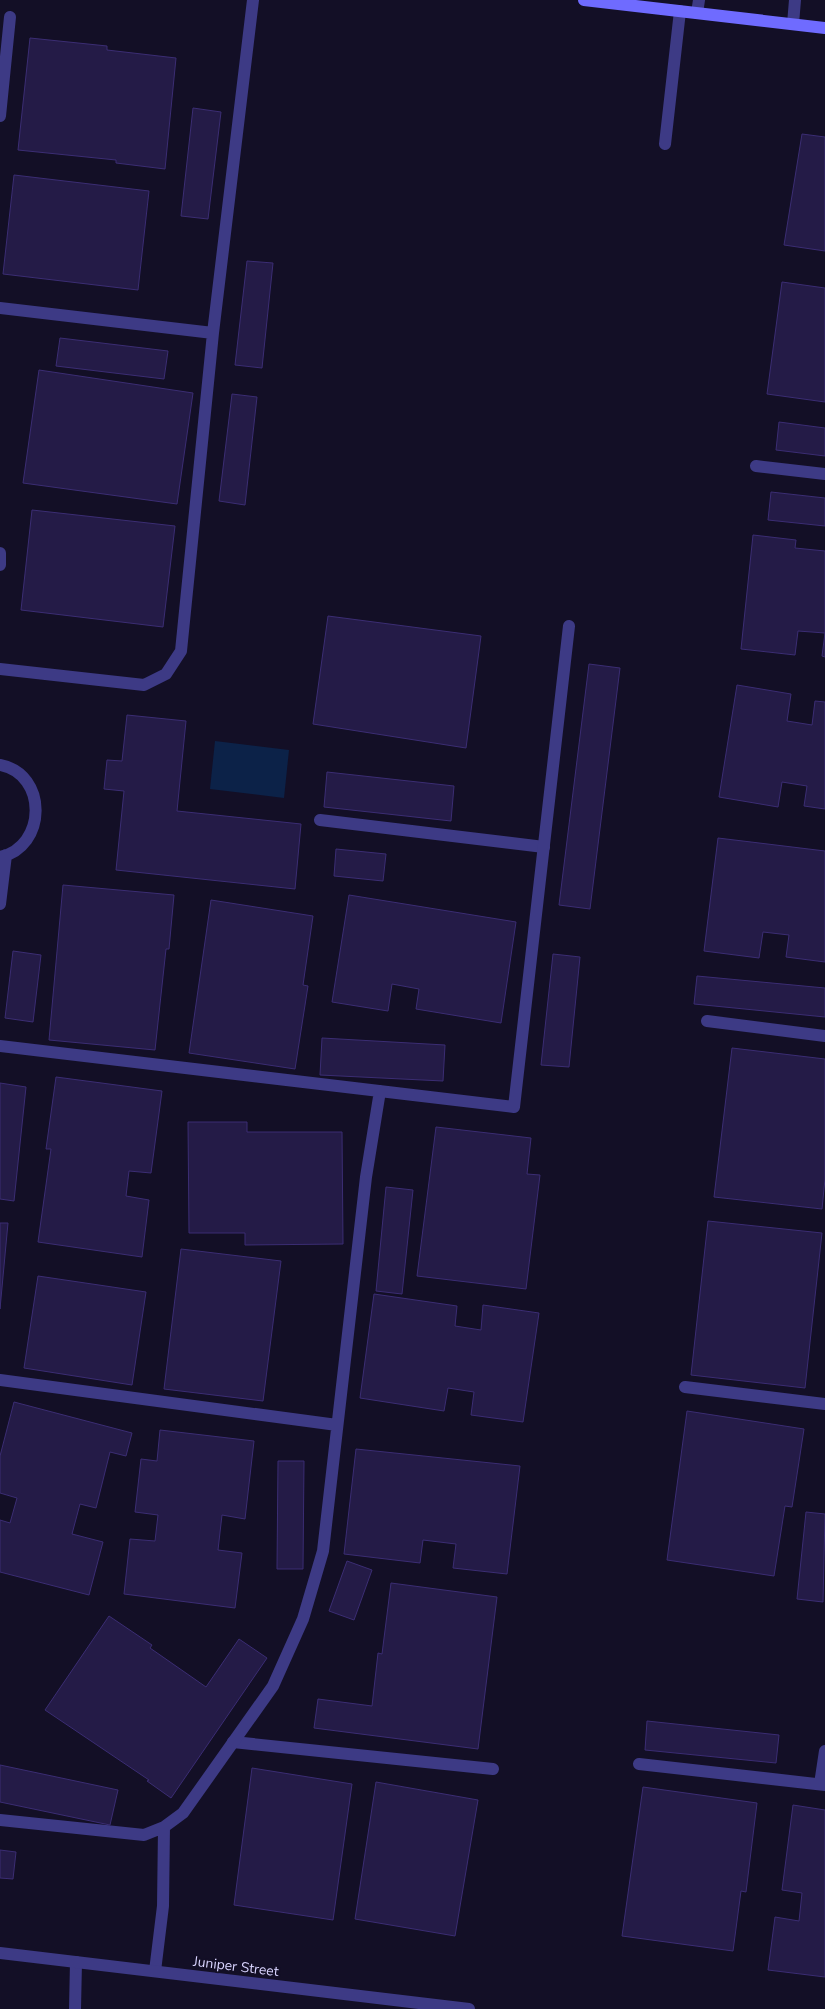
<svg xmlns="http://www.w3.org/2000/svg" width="825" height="2009" font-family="'Nunito Sans',sans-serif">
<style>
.water{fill:#0c2248}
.building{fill:#241b47;stroke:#3b2d73}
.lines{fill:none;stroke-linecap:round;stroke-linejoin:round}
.service{stroke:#3d3a85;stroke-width:12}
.minor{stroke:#3d3a85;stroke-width:12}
.tertiary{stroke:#3d3a85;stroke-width:12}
.secondary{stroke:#6f6bff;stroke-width:12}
.labels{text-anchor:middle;stroke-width:4;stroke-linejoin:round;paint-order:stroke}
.street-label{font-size:14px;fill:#d9d4ff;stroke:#130f26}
</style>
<rect width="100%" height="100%" fill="#130f26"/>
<path class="water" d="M 215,741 L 289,750 L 284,798 L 210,789 Z"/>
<path class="building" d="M 30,38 L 107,46 L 107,50 L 176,58 L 165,169 L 116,163 L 116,160 L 18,150 Z
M 193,108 L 221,112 L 208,219 L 181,216 Z
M 802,134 L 825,137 L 825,251 L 784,245 Z
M 14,175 L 149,191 L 138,290 L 3,274 Z
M 247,261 L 273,263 L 262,368 L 235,365 Z
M 782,282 L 825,288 L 825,402 L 767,394 Z
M 60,338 L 168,351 L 164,379 L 56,366 Z
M 39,370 L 193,393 L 177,504 L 23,483 Z
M 232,394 L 257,397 L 245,505 L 219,501 Z
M 779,422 L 825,428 L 825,456 L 776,450 Z
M 771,492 L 825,498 L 825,526 L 768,520 Z
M 32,510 L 175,526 L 163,627 L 21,610 Z
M 753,535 L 796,540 L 795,548 L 825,551 L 825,657 L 822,656 L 825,633 L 798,631 L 795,655 L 741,649 Z
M 328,616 L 481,636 L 466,748 L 313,724 Z
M 589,664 L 620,668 L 590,909 L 559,905 Z
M 737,685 L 791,694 L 787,721 L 812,725 L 815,701 L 825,702 L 825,809 L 804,806 L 807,786 L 782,782 L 778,807 L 719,797 Z
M 127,715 L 186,721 L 177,811 L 301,824 L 295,889 L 116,870 L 124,791 L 104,789 L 107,760 L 122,761 Z
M 327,772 L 454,786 L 451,821 L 324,807 Z
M 718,838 L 825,851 L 825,962 L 786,957 L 789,935 L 763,932 L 759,958 L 704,951 Z
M 336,849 L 386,854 L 383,881 L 334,876 Z
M 63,885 L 174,895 L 169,949 L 166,949 L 155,1050 L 49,1040 Z
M 349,895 L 516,922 L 501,1023 L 416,1009 L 419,989 L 392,984 L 388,1011 L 332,1002 Z
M 211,900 L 313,916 L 303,985 L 308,986 L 295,1069 L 189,1053 Z
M 13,951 L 41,955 L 33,1022 L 5,1018 Z
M 553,954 L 580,957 L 569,1067 L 541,1065 Z
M 697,976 L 825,988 L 825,1017 L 694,1004 Z
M 322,1038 L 445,1045 L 443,1081 L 320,1075 Z
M 732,1048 L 825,1059 L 825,1179 L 822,1209 L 714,1197 Z
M 56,1077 L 162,1091 L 151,1173 L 129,1171 L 126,1196 L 149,1200 L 142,1257 L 38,1242 L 51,1149 L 46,1149 Z
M 0,1083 L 26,1087 L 14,1201 L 0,1199 Z
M 188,1122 L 247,1122 L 247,1132 L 342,1132 L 343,1244 L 245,1245 L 245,1233 L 189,1233 Z
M 436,1127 L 531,1138 L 527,1174 L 540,1175 L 526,1289 L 417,1276 Z
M 386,1187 L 413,1190 L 402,1294 L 376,1291 Z
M 708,1221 L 822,1233 L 805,1388 L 691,1375 Z
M 0,1223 L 8,1223 L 0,1309 Z
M 181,1249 L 281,1261 L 263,1401 L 164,1389 Z
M 38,1276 L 146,1292 L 132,1385 L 24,1368 Z
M 374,1294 L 457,1306 L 455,1326 L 481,1330 L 483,1305 L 539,1313 L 523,1422 L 471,1415 L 474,1392 L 448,1388 L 444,1411 L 360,1398 Z
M 14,1402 L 132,1433 L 126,1456 L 110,1452 L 96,1508 L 80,1504 L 72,1534 L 103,1542 L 89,1595 L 0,1572 L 0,1520 L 10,1523 L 17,1498 L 0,1493 L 0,1456 Z
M 687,1411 L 804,1429 L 792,1507 L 785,1506 L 774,1576 L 667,1560 Z
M 160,1430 L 254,1441 L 245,1519 L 222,1515 L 218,1550 L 242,1553 L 235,1608 L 124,1594 L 130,1539 L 155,1541 L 158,1515 L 135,1512 L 141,1459 L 157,1461 Z
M 356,1449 L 520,1466 L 507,1574 L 453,1568 L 456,1544 L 423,1540 L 420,1563 L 344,1554 Z
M 278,1461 L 304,1461 L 303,1569 L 277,1569 Z
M 806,1512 L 825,1514 L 823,1602 L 797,1599 Z
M 347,1561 L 372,1570 L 354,1620 L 329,1611 Z
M 391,1583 L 497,1597 L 478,1749 L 314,1728 L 318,1699 L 372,1706 L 378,1653 L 382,1654 Z
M 109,1616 L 152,1645 L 150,1648 L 206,1687 L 239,1639 L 267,1658 L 171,1798 L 147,1781 L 149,1780 L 45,1710 Z
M 647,1721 L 779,1735 L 776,1763 L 645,1750 Z
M 0,1765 L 118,1790 L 110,1825 L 0,1802 Z
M 252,1768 L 352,1784 L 333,1920 L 234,1905 Z
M 376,1782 L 478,1800 L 455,1936 L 355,1919 Z
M 643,1787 L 757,1803 L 746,1892 L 741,1891 L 733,1951 L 622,1936 Z
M 793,1805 L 825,1810 L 825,1977 L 768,1970 L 775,1917 L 799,1921 L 802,1893 L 782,1890 Z
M 0,1850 L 16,1852 L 13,1879 L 0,1878 Z"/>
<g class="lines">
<path class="service" d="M 697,13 L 699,0
M 793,24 L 795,0
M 0,116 L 10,17
M 665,144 L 680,11
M 320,820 L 544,847
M 233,1742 L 493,1769
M 75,2009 L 76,1962"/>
<path class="minor" d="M 0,308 L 213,333
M 756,466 L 825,474
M 0,553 L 0,565
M 0,669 L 144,685 L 166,674 L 181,651 L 213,333 L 253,0
M 0,765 C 48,774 47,847 0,857
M 0,904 L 6,855
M 707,1021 L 825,1036
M 0,1046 L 514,1107 L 569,626
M 0,1380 L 337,1425
M 685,1387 L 825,1404
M 639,1764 L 825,1785
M 820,1784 L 825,1751
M 0,1820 L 144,1835 L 164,1827 L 183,1813 L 273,1686 L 303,1619 L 323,1551 L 366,1177 L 380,1091
M 155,1971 L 163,1906 L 164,1827"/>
<path class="tertiary" d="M 0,1953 L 469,2009"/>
<path class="secondary" d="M 584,0 L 825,28"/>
</g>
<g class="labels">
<g class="street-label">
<text transform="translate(236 1966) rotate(7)" y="5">Juniper Street</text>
</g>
</g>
</svg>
